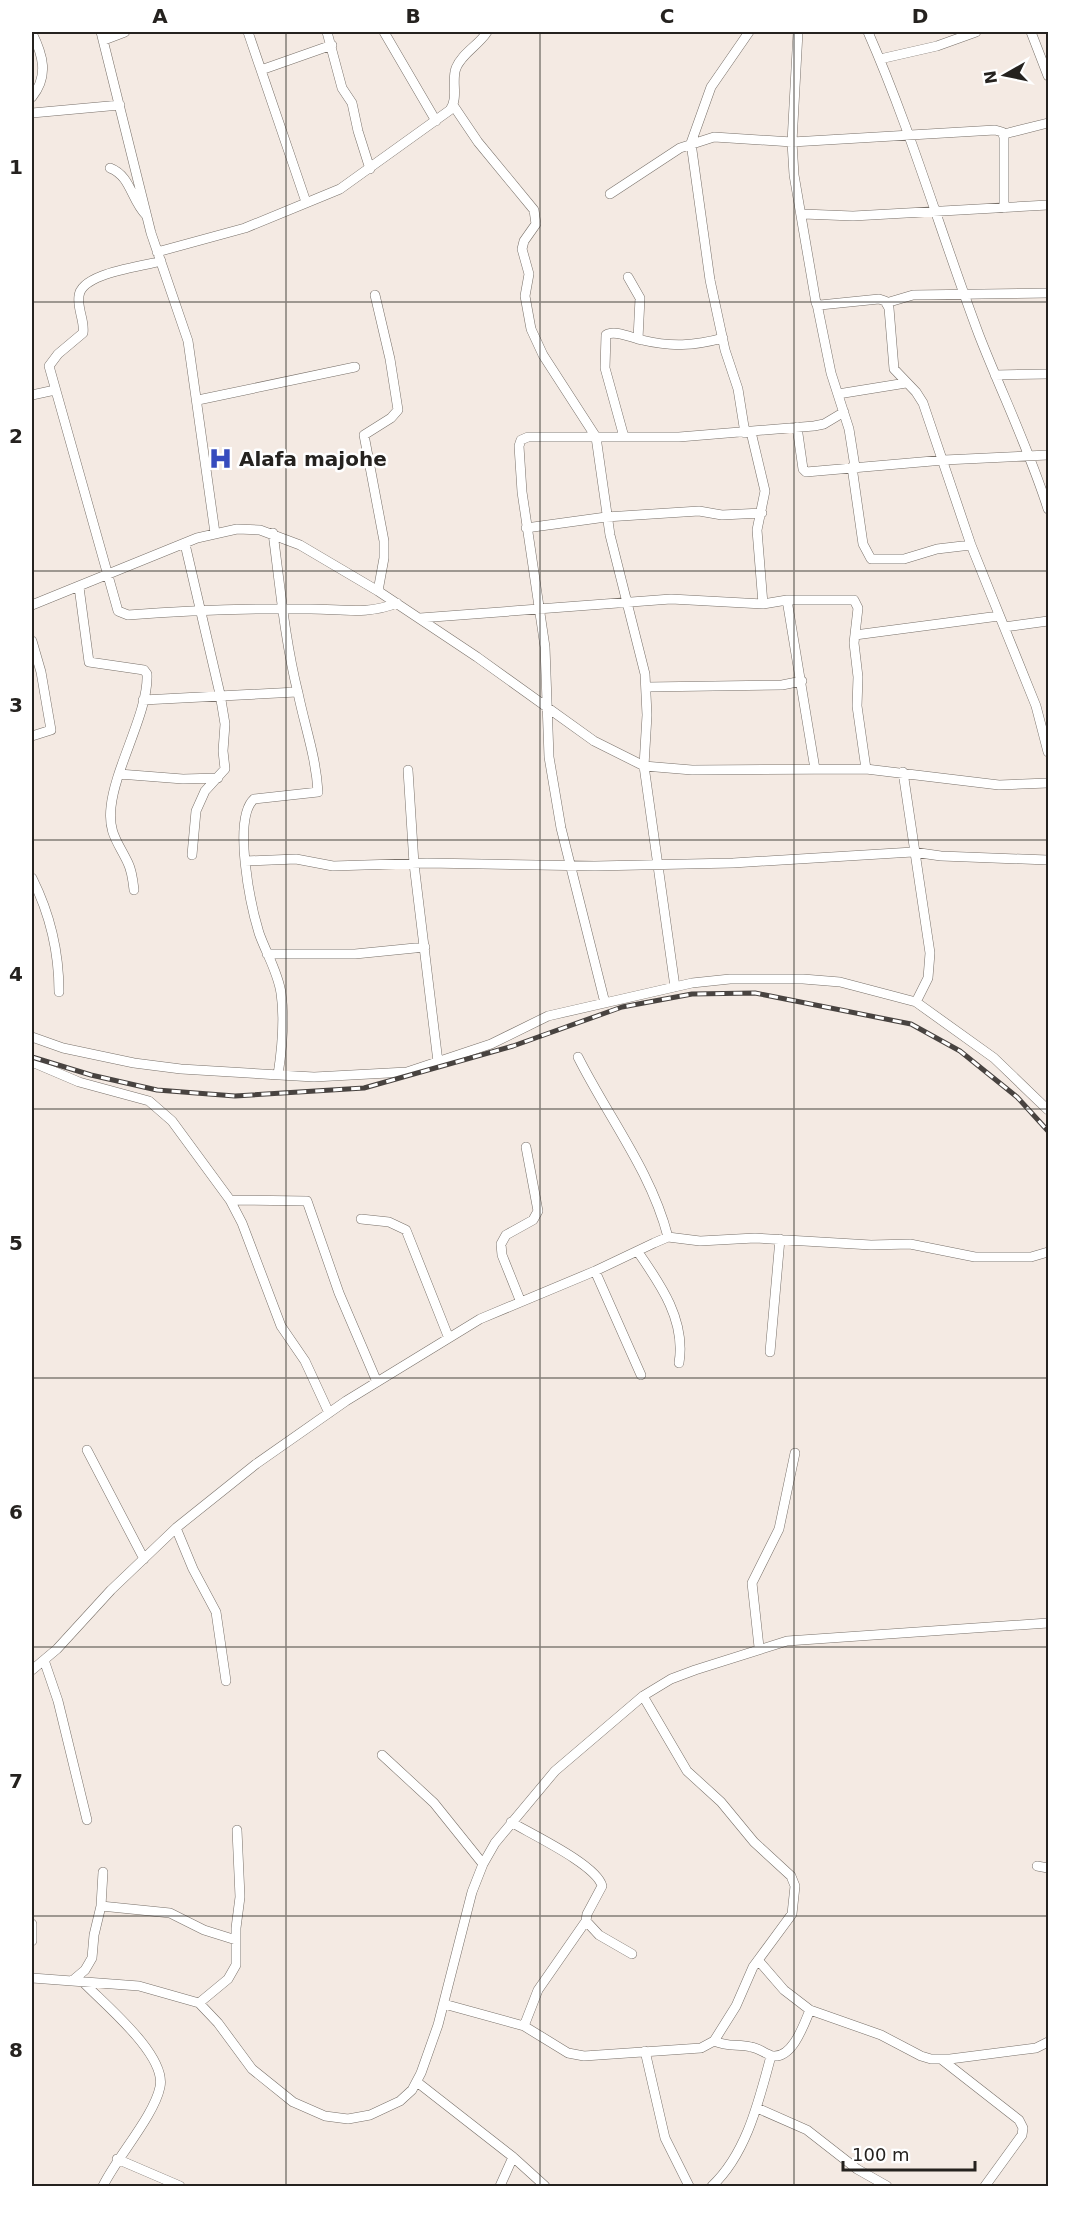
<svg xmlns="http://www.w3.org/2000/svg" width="1080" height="2218" font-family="'DejaVu Sans',sans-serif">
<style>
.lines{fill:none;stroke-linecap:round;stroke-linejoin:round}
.minor-casing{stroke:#787069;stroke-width:10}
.minor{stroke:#fff;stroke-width:9}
.rail-casing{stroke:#484340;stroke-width:5}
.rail{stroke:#fff;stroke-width:3;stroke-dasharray:9;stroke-linecap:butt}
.grid{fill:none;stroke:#25221f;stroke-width:1.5;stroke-opacity:0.55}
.labels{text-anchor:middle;stroke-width:5;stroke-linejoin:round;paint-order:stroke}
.poi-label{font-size:20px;font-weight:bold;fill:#25221f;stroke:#fff;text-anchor:start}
.neatline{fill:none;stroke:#25221f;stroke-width:2}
.grid-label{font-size:20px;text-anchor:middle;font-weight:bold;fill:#25221f}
</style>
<rect width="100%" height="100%" fill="#f4eae3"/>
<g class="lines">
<defs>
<path id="minor" d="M 101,32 L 151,233 L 188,341 L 215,533
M 248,32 L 306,202
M 327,32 L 342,88 L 352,103 L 358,131 L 370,169
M 384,32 L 436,121
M 798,32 L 792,142 L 794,175 L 816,303 L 820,305 L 879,299 L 885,301 L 889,308 L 894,369 L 916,392 L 923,403 L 971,545 L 1036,706 L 1048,752
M 868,32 C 911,130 941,234 979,335 C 1002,394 1029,449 1048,509
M 1031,32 L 1048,76
M 32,33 C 43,55 49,76 32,97
M 104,40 L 125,32
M 880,59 L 937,46 L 976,32
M 261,70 L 332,45
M 453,105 L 478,142 L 534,210 L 536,224 L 524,241 L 522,249 L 529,274 L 525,296 L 531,329 L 543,355 L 596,437 L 610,535 L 645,674 L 647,715 L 644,766 L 675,987
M 32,113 L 120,105
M 1002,132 L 1004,134 L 1048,123
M 110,168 C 131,176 131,200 146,215
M 610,194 L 680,148 L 714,137 L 792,142 L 995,130 L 1002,132 L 1004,137 L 1004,208
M 803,214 L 853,216 L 1048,205
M 157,252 L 245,228 L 340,189 L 450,110 C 459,97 451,82 456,68 C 462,53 479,45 487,32
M 161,261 C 141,267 81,273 79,296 C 77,309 85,321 83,333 L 58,354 L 49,366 L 118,611 L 128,615 C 189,610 250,608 311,609 C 342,609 368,615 397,603
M 628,277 L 640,298 L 638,339
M 375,295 L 390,359 L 398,410 L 391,418 L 364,435 L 384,541 L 384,558 L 378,591
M 886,303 L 913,295 L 1048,293
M 817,304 L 831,373 L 849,429 L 855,467
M 995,375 L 1048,374
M 838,394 L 906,383
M 32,395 L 55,390
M 198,400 L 355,367
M 797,427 L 803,469 L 806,472 L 944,460 L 1048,455
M 751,432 L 765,491 L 757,530 L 763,604
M 745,433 L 738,389 L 725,350 L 710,280 L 691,143 L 711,87 L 749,32
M 624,437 L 605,368 L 606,335 C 615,329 632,338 642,340 C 671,347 694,346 723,338
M 852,467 L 863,544 L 871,559 L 904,559 L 937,549 L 971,545
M 526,528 L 606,517 L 699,511 L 722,515 L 762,513
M 273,533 C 280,586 285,641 298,693 C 305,727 316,757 318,792 L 254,799 C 232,819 251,907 259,933 C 266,953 278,972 281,993 C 285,1020 282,1049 278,1075
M 185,544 L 220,694 L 225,724 L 223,751 L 225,769 L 205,791 L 196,811 L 192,855
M 79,587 L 89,662 L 144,670 L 147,674 C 149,711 115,767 111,807 C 108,833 118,842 128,863 C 132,871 133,881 134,890
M 787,600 L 815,769
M 32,605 L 197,538 L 237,529 L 260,530 L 300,545 L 378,591 L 477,657 L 594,741 L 644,766 L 692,770 L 866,769 L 999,785 L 1048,783
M 420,618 L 671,599 L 763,604 L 787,600 L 854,600 L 858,608 L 854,643 L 858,677 L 857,706 L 866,769
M 1004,627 L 1048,621
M 855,635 L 999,616
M 32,641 L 41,672 L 51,730 L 32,736
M 647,687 L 782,685 L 802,681
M 143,700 L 297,692
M 408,770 L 414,864 L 438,1062
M 903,772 L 930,953 L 928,978 L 916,1002
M 119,774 L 183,779 L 218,778
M 245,861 L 296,859 L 333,866 L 427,863 L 595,866 L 733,863 L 913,852 L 941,856 L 1048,860
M 32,878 C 50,914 59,951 59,992
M 267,954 L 355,954 L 425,947
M 605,1003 L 561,828 L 549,757 L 545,647 L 522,492 L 519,446 L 521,440 L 528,437 L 679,437 L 814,426 L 824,424 L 844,412
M 32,1037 L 63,1048 L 134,1063 L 181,1069 L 314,1077 L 407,1072 L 491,1044 L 548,1016 L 692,983 L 730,979 L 803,979 L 840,982 L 916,1002 L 994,1058 L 1048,1110
M 578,1057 C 608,1117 651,1171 668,1237
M 32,1062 L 79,1082 L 149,1101 L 172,1121 L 230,1200 L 242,1223 L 281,1326 L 305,1361 L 329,1413
M 230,1200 L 307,1201 L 339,1293 L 377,1382
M 361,1219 L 389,1222 L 406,1230 L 448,1336
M 638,1252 C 661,1285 686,1321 679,1363
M 595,1271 L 641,1375
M 520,1300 L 502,1255 L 501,1244 L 506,1235 L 533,1220 L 538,1211 L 526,1147
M 770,1352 L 780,1239
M 87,1450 L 144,1559
M 176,1528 L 193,1569 L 216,1612 L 226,1681
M 759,1647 L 752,1583 L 779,1529 L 795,1453
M 44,1660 L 58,1701 L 87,1820
M 32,1670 L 57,1649 L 111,1590 L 176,1528 L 256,1464 L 346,1401 L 480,1319 L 595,1271 L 654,1243 L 668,1237 L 700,1241 L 755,1238 L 871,1245 L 910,1244 L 975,1257 L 1031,1257 L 1048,1252
M 382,1755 L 434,1803 L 483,1864
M 511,1822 C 531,1834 597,1865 602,1886 L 587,1914 L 586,1921 L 599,1935 L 632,1954
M 1037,1866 L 1048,1868
M 101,1906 L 170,1913 L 204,1930 L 236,1940
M 32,1924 L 32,1941
M 758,1960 L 784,1990 L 810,2010 L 881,2035 L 921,2056 L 931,2059 L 950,2059 L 1036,2048 L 1048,2042
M 32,1978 L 139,1986 L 199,2003 L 218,2023 L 252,2069 L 293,2102 L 325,2116 L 348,2119 L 370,2115 L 400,2101 L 412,2090 L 421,2073 L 438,2025 L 472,1892 L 483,1864 L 495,1843 L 555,1771 L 643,1696 L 671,1679 L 695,1670 L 787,1641 L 1048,1623
M 72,1981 L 85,1970 L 92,1958 L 94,1935 L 101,1906 L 103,1872
M 83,1982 C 103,2003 167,2055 160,2087 C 154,2116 117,2157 103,2186
M 199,2003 L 228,1979 L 236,1965 L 236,1928 L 240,1897 L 237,1830
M 444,2004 L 524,2026 L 568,2053 L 584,2056 L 701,2048 L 714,2041 L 736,2006 L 753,1967 L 792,1914 L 795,1886 L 791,1876 L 754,1842 L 721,1802 L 687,1771 L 643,1696
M 524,2026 L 538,1990 L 586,1921
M 714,2041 C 727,2047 738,2044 751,2047 C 759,2048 765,2054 773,2056 C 793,2058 804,2024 810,2010
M 645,2051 L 665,2138 L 689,2186
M 941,2059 L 1019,2120 L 1023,2128 L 1022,2135 L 985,2186
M 417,2082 L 513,2157 L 545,2186
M 757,2108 L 807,2130 L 857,2169 L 887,2186
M 117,2159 L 180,2186
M 500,2186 L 513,2157
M 712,2186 C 747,2153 759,2100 771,2056"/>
</defs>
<use href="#minor" class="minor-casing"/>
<use href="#minor" class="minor"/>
<defs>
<path id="rail" d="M 32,1057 L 91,1075 L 157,1090 L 235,1096 L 364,1088 L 513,1046 L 622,1007 L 692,994 L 755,993 L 911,1024 L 960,1051 L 1017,1097 L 1048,1131"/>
</defs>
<use href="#rail" class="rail-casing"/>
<use href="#rail" class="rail"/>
</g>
<path class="grid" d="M 286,32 L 286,2186M 540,32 L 540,2186M 794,32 L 794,2186M 32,302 L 1048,302M 32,571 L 1048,571M 32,840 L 1048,840M 32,1109 L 1048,1109M 32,1378 L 1048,1378M 32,1647 L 1048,1647M 32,1916 L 1048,1916"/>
<defs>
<symbol id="hospital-bare" viewBox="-9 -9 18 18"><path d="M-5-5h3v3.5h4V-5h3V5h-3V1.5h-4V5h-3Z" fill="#364bbd" stroke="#fff" stroke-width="2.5" paint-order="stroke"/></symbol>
</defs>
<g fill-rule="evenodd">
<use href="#hospital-bare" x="204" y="442" width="33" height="33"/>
</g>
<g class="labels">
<g class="poi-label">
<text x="239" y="466">Alafa majohe</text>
</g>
</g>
<rect width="1080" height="2218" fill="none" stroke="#ffffff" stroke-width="66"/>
<g transform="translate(1005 75) rotate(261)" stroke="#ffffff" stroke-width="4.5" paint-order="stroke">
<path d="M0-4.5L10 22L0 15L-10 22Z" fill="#25221f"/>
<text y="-9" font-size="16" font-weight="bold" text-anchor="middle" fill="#25221f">N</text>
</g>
<path d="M843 2161v9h132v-9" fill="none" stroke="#25221f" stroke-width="3"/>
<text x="852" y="2161" font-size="18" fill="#25221f" stroke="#ffffff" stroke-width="4.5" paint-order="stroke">100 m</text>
<rect x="33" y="33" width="1014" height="2152" class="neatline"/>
<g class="grid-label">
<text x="160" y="23">A</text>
<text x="413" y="23">B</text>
<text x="667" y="23">C</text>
<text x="920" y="23">D</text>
<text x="16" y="174">1</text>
<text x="16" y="443">2</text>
<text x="16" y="712">3</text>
<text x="16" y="981">4</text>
<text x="16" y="1250">5</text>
<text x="16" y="1519">6</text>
<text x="16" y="1788">7</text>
<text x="16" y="2057">8</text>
</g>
</svg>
